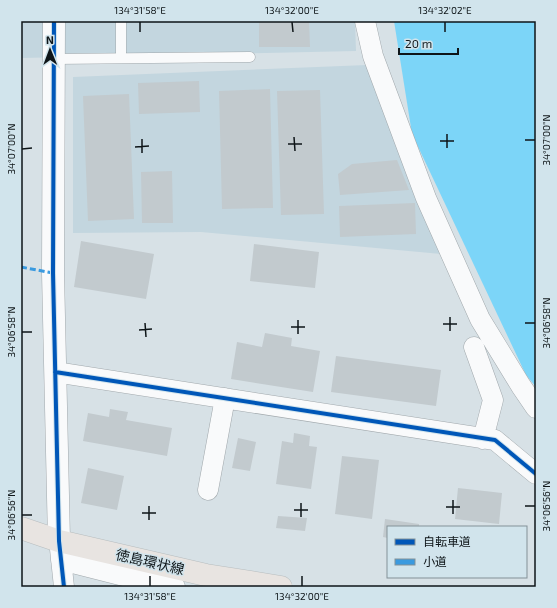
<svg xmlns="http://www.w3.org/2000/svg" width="557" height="608" font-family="'Exo 2','Noto Sans JP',sans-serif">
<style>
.built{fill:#c3d6df}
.water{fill:#7cd5f8}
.building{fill:#c2cace}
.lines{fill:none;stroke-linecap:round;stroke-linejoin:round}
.service-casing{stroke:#a1a8ac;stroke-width:11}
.minor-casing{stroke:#a1a8ac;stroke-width:21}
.tertiary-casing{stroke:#a1a8ac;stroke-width:23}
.primary-casing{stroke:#b7bdbf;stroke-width:23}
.service{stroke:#f9fafb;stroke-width:10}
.minor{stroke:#f9fafb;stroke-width:20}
.tertiary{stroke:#f9fafb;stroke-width:22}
.primary{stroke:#e8e4e1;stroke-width:22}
.quiet{stroke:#3a9adf;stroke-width:3;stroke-dasharray:6 3;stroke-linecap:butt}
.cycleway-casing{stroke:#d1e4ec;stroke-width:6}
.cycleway{stroke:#0057b8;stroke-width:4}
.ticks{fill:none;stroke:#0e1518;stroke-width:1.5}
.labels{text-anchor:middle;stroke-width:3;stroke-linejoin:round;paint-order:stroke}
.street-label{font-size:14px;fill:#0e1518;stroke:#d1e4ec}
.neatline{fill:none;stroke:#0e1518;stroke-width:1.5}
.ticks-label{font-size:10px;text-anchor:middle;fill:#0e1518}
</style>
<rect width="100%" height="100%" fill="#d7e1e6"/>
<path class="built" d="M 21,21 L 355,21 L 356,51 L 21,58 Z
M 367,65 L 441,254 L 201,232 L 73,233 L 73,77 Z"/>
<path class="water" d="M 394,21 L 536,21 L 536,387 L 526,375 L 412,134 Z"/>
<path class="building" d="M 259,21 L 309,21 L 310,47 L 259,47 Z
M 199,81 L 200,112 L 139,114 L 138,83 Z
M 270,89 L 273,208 L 222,209 L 219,91 Z
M 320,90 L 324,214 L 281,215 L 277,91 Z
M 129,94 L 134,219 L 88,221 L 83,96 Z
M 397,160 L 409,190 L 340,195 L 338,174 L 352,164 Z
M 172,171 L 173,223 L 142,223 L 141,172 Z
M 415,203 L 416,234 L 340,237 L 339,206 Z
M 81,241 L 154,254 L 146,299 L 74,287 Z
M 254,244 L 319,252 L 315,288 L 250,281 Z
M 265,333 L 292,338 L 291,346 L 320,351 L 313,392 L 231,379 L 237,342 L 262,347 Z
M 336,356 L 441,370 L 436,406 L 331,392 Z
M 110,409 L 128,412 L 126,420 L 172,428 L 167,456 L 83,441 L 88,413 L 109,417 Z
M 294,433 L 310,436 L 309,446 L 317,447 L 311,489 L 276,484 L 282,441 L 293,443 Z
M 238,438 L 256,442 L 250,471 L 232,468 Z
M 342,456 L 379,460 L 372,519 L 335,514 Z
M 88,468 L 124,476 L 117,510 L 81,503 Z
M 458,488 L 502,493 L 499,524 L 455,519 Z
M 278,516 L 307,518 L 305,531 L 276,528 Z
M 385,519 L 419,524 L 419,527 L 388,527 L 388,538 L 383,537 Z"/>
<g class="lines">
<defs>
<path id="service" d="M 121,21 L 121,58
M 54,59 L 250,57"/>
<path id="minor" d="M 365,21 L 373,56 L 426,198 L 480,319 L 521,386 L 536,408
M 474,347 L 493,400 L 483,439
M 55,372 L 495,440 L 536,474
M 208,490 L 225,398
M 60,549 L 64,587
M 61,560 L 136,579 L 175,587"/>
<path id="tertiary" d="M 54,21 L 53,273 L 59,541"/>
<path id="primary" d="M 21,528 L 59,541 L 206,575 L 281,587"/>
</defs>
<use href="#service" class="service-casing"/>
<use href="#minor" class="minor-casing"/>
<use href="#tertiary" class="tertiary-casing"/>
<use href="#primary" class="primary-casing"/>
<use href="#service" class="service"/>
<use href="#minor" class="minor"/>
<use href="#tertiary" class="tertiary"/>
<use href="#primary" class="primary"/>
<path class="quiet" d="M 21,267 L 53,273"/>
<defs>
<path id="cycleway" d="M 54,21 L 53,273 L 59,541 L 64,587
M 55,372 L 495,440 L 536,474"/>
</defs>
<use href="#cycleway" class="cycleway-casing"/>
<use href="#cycleway" class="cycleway"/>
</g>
<path class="ticks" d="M 140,22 L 140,32M 292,22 L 293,32M 445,22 L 445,32M 447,134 L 447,148M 294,137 L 295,151M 142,139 L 142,153M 525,140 L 535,140M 440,141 L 454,141M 288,144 L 302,144M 135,147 L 149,146M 22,149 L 32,148M 450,317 L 450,331M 298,320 L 298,334M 145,323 L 146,337M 525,323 L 535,323M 443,324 L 457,324M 291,327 L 305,327M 139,330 L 152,329M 22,332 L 32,332M 453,500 L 453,514M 301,503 L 301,517M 149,506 L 149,520M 525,506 L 535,506M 446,507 L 460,507M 294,510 L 308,510M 142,513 L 156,513M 22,515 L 32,515M 150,576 L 150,586M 302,576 L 302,586"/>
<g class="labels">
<g class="street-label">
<text transform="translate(150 562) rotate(13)" y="5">徳島環状線</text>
</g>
</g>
<rect width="557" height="608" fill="none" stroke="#d1e4ec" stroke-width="44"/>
<rect x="387" y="526" width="140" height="52" fill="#d1e4ec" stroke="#839197"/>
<rect x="395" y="539" width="20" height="6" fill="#0057b8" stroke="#839197"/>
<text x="423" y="546" font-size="12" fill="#0e1518">自転車道</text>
<rect x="395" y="559" width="20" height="6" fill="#3a9adf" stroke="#839197"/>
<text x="423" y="566" font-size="12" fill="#0e1518">小道</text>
<g transform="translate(50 50) rotate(359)" stroke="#d1e4ec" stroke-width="3" paint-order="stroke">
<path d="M0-3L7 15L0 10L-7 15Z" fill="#0e1518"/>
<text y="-6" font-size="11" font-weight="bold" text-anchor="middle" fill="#0e1518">N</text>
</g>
<path d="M399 48v6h59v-6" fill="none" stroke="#0e1518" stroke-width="2"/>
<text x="405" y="48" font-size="12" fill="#0e1518" stroke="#d1e4ec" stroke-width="3" paint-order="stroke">20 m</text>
<rect x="22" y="22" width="513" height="564" class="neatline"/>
<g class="ticks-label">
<text x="140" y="14">134°31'58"E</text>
<text x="292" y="14">134°32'00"E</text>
<text x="445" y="14">134°32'02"E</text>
<text transform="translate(546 140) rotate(-90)" y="4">34°07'00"N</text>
<text transform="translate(11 149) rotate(-90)" y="4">34°07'00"N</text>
<text transform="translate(546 323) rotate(-90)" y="4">34°06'58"N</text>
<text transform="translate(11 332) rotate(-90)" y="4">34°06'58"N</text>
<text transform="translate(546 506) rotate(-90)" y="4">34°06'56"N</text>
<text transform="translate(11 515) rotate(-90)" y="4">34°06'56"N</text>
<text x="150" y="600">134°31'58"E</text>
<text x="302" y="600">134°32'00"E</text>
</g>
</svg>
